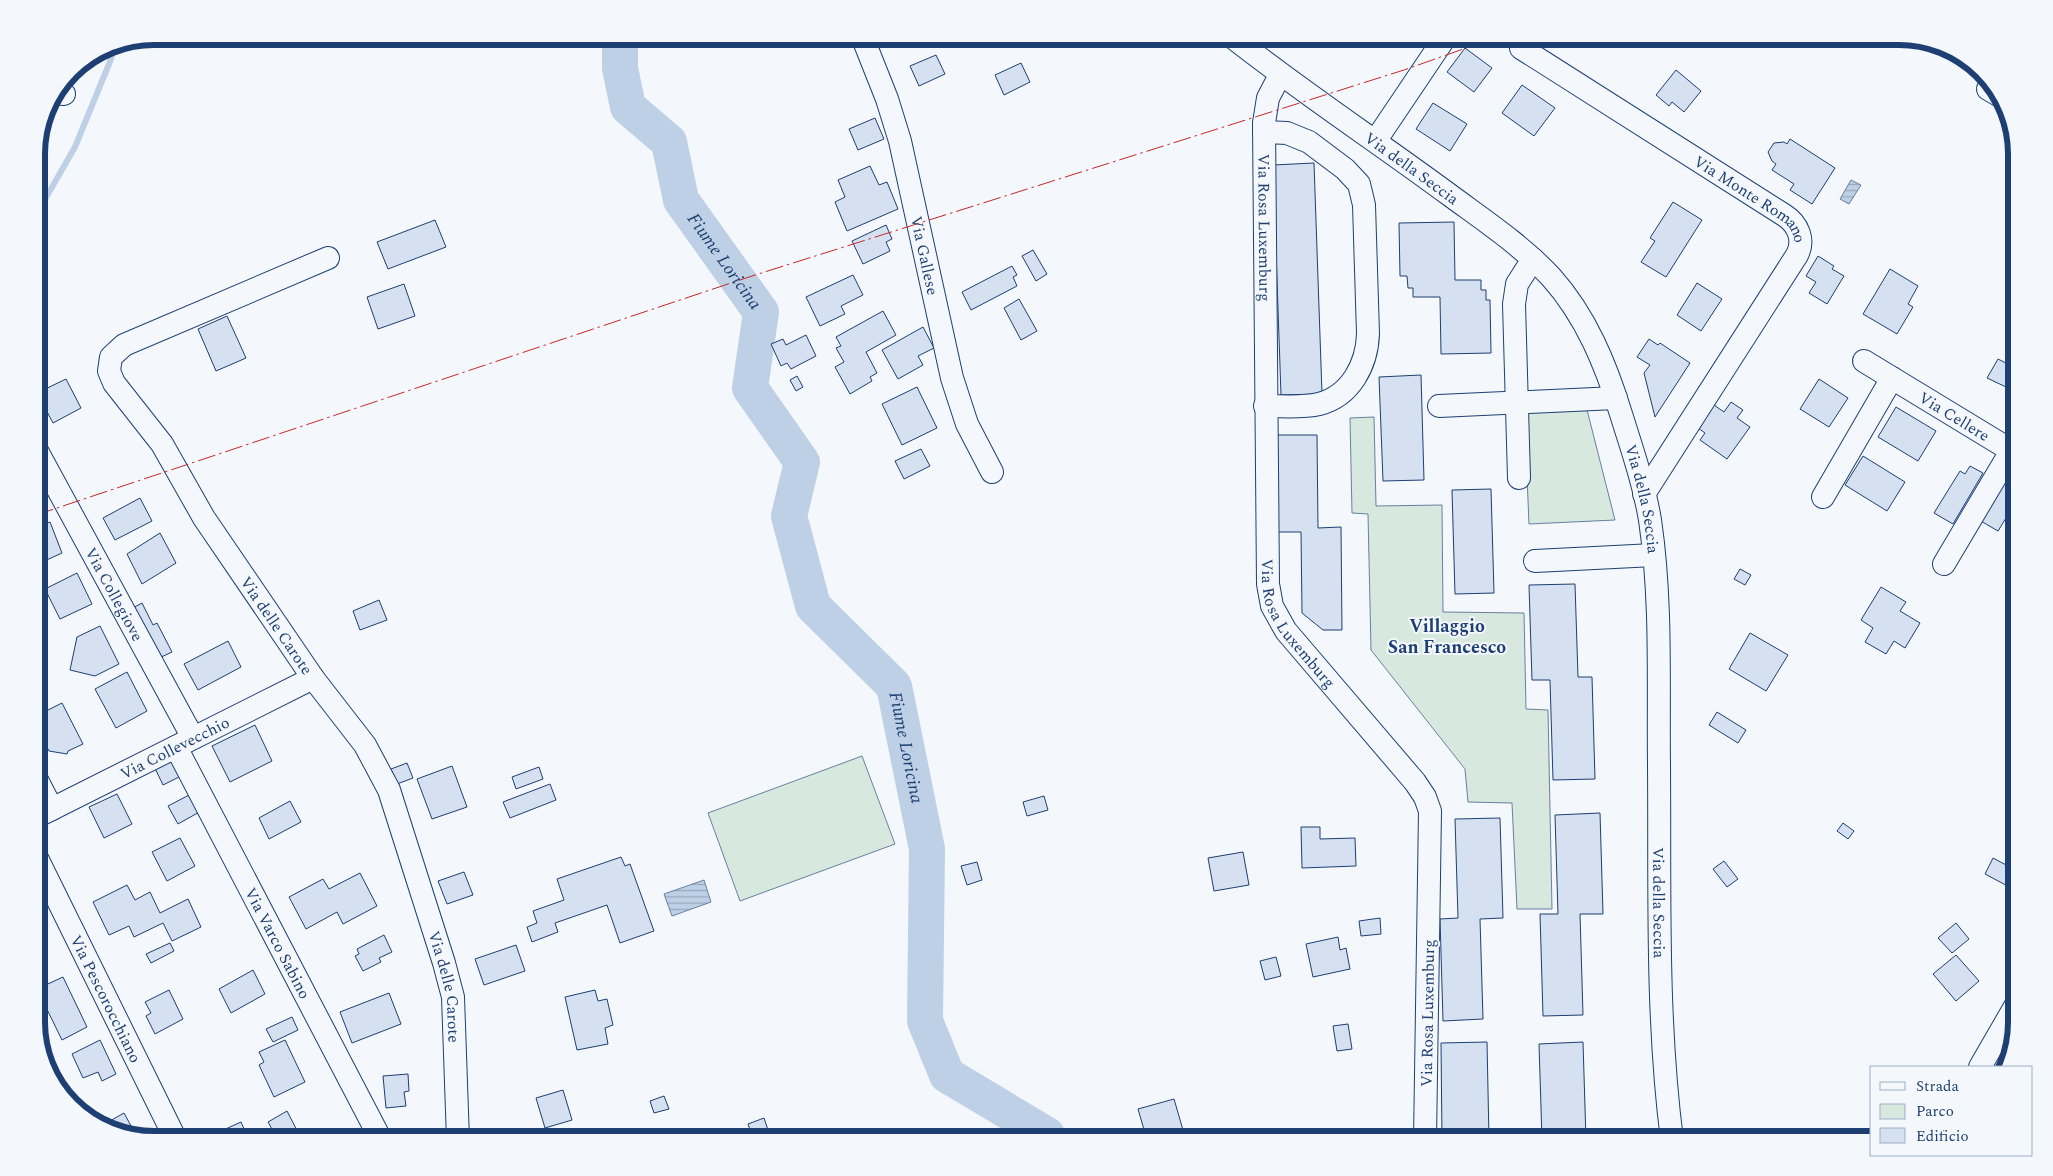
<svg xmlns="http://www.w3.org/2000/svg" width="2053" height="1176" font-family="Spectral,serif">
<style>
.green{fill:#d7e8df;stroke:#687fa3}
.water{fill:url(#water-rules);stroke:#687fa3}
.lines{fill:none;stroke-linecap:round;stroke-linejoin:round}
.stream{stroke:#bed0e5;stroke-width:6}
.river{stroke:#bed0e5;stroke-width:36}
.building{fill:#d5e0f0;stroke:#1d3f73}
.minor-casing{stroke:#1d3f73;stroke-width:24}
.minor{stroke:#f4f7fb;stroke-width:22}
.power{stroke:#c62828;stroke-width:1;stroke-dasharray:18 4 2.5 4;stroke-linecap:butt}
.labels{text-anchor:middle;stroke-width:4;stroke-linejoin:round;paint-order:stroke}
.street-label{font-size:16px;fill:#1d3f73;stroke:#f4f7fb}
.water-label{font-size:18px;font-style:italic;fill:#1d3f73;stroke:#f4f7fb}
.neighbourhood-label{font-size:18px;font-weight:bold;fill:#1d3f73;stroke:#f4f7fb}
.rim{fill:none;stroke:#1d3f73;stroke-width:6}
</style>
<defs>
<pattern id="water-rules" width="6" height="5" patternUnits="userSpaceOnUse" patternTransform="scale(1.25)"><rect width="6" height="5" fill="#bed0e5"/><path d="M0 2.5h6" fill="none" stroke="#9aaabe"/></pattern>
</defs>
<rect width="100%" height="100%" fill="#f4f7fb"/>
<path class="green" d="M 1585,402 L 1615,520 L 1529,524 L 1524,405 Z
M 1374,417 L 1376,506 L 1442,505 L 1443,612 L 1524,613 L 1526,709 L 1548,710 L 1552,909 L 1517,909 L 1512,803 L 1468,802 L 1465,769 L 1371,650 L 1368,514 L 1352,513 L 1350,418 Z
M 862,756 L 895,844 L 740,901 L 708,813 Z"/>
<path class="water" d="M 1851,180 L 1861,185 L 1849,204 L 1840,199 Z
M 704,880 L 711,902 L 672,916 L 664,894 Z"/>
<g class="lines">
<path class="stream" d="M 36,215 L 75,147 L 111,59 L 115,44"/>
<path class="river" id="s1" d="M 620,36 L 620,68 L 628,107 L 669,142 L 681,200 L 761,312 L 750,388 L 802,462 L 789,516 L 813,606 L 894,686 L 927,849 L 925,1021 L 947,1075 L 1047,1135 L 1049,1140"/>
</g>
<path class="building" d="M 1465,48 L 1492,68 L 1474,92 L 1447,72 Z
M 936,55 L 945,74 L 919,86 L 910,66 Z
M 1021,63 L 1030,82 L 1004,95 L 995,75 Z
M 1676,70 L 1701,91 L 1684,112 L 1672,102 L 1669,106 L 1656,95 Z
M 1522,85 L 1555,108 L 1534,136 L 1502,113 Z
M 1433,103 L 1467,124 L 1450,151 L 1416,129 Z
M 875,118 L 884,139 L 858,150 L 849,129 Z
M 1790,139 L 1835,168 L 1812,204 L 1790,190 L 1794,184 L 1772,170 L 1776,164 L 1772,161 L 1768,152 L 1774,143 L 1784,142 L 1787,144 Z
M 1314,163 L 1322,394 L 1281,395 L 1273,165 Z
M 870,166 L 879,185 L 887,182 L 898,209 L 847,231 L 835,202 L 845,197 L 838,180 Z
M 1673,202 L 1702,220 L 1666,277 L 1641,262 L 1655,241 L 1650,238 Z
M 435,220 L 446,247 L 388,269 L 377,242 Z
M 1454,222 L 1455,280 L 1481,280 L 1481,290 L 1486,290 L 1486,300 L 1490,300 L 1491,353 L 1441,354 L 1440,297 L 1413,297 L 1413,288 L 1408,288 L 1407,276 L 1400,276 L 1399,223 Z
M 886,225 L 892,239 L 886,242 L 890,251 L 863,264 L 852,241 Z
M 1033,250 L 1047,274 L 1036,281 L 1022,256 Z
M 1818,256 L 1834,266 L 1832,269 L 1844,276 L 1827,304 L 1809,293 L 1816,282 L 1806,276 Z
M 1012,266 L 1017,275 L 1013,277 L 1017,286 L 971,310 L 962,292 Z
M 1890,269 L 1918,286 L 1908,304 L 1913,307 L 1897,334 L 1863,314 Z
M 853,275 L 863,295 L 841,306 L 845,314 L 820,326 L 806,297 Z
M 1697,283 L 1722,299 L 1701,331 L 1677,315 Z
M 404,284 L 415,316 L 378,329 L 367,297 Z
M 1019,299 L 1037,331 L 1021,340 L 1004,308 Z
M 883,311 L 896,335 L 866,352 L 877,373 L 870,377 L 872,381 L 850,394 L 835,367 L 844,362 L 836,348 L 841,346 L 836,337 Z
M 227,316 L 246,358 L 216,371 L 198,329 Z
M 923,327 L 934,348 L 918,356 L 923,365 L 898,379 L 882,350 Z
M 806,335 L 816,356 L 791,369 L 787,363 L 781,366 L 771,344 L 783,339 L 786,345 Z
M 1649,339 L 1658,345 L 1660,343 L 1690,363 L 1655,417 L 1644,373 L 1650,365 L 1637,357 Z
M 1998,359 L 2016,368 L 2006,387 L 1987,378 Z
M 1421,375 L 1424,480 L 1383,481 L 1379,377 Z
M 797,376 L 803,387 L 796,391 L 790,380 Z
M 66,379 L 81,408 L 53,423 L 37,393 Z
M 1819,379 L 1848,398 L 1829,427 L 1800,409 Z
M 917,387 L 937,428 L 902,445 L 882,404 Z
M 1731,402 L 1743,410 L 1737,418 L 1750,427 L 1727,459 L 1700,440 L 1705,433 L 1698,428 L 1714,405 L 1724,412 Z
M 1896,407 L 1936,431 L 1918,461 L 1878,437 Z
M 1276,435 L 1317,435 L 1318,528 L 1341,527 L 1342,630 L 1323,630 L 1302,613 L 1301,532 L 1277,532 Z
M 921,449 L 930,466 L 904,479 L 895,461 Z
M 1863,456 L 1905,482 L 1887,511 L 1845,485 Z
M 1970,466 L 1983,473 L 1953,524 L 1934,513 L 1960,471 L 1965,474 Z
M 2003,469 L 2017,477 L 2017,500 L 1998,531 L 1974,517 Z
M 1491,489 L 1494,593 L 1455,594 L 1452,490 Z
M 140,498 L 152,521 L 115,540 L 103,518 Z
M 50,522 L 62,553 L 40,563 L 36,554 L 36,527 Z
M 160,533 L 176,563 L 142,584 L 127,554 Z
M 1740,569 L 1751,575 L 1745,585 L 1734,579 Z
M 77,573 L 92,604 L 60,619 L 45,589 Z
M 1575,584 L 1578,677 L 1592,677 L 1595,779 L 1553,780 L 1550,680 L 1532,680 L 1529,585 Z
M 1881,587 L 1906,602 L 1900,611 L 1920,623 L 1905,648 L 1894,641 L 1886,654 L 1865,642 L 1873,628 L 1861,620 Z
M 379,600 L 387,620 L 360,630 L 353,611 Z
M 142,603 L 153,625 L 157,623 L 172,652 L 157,659 L 131,609 Z
M 100,626 L 119,664 L 95,676 L 70,670 L 77,637 Z
M 1750,633 L 1788,655 L 1766,691 L 1729,669 Z
M 228,641 L 241,667 L 198,690 L 184,664 Z
M 36,657 L 44,672 L 36,675 Z
M 127,672 L 147,711 L 116,728 L 95,689 Z
M 62,703 L 83,744 L 68,751 L 67,754 L 49,751 L 36,726 L 36,716 Z
M 1717,712 L 1746,730 L 1738,743 L 1709,725 Z
M 255,725 L 272,761 L 230,782 L 212,746 Z
M 171,754 L 181,776 L 163,785 L 152,762 Z
M 407,763 L 413,778 L 397,784 L 391,769 Z
M 452,766 L 467,807 L 432,819 L 417,779 Z
M 539,767 L 543,779 L 516,789 L 512,777 Z
M 550,784 L 556,800 L 510,818 L 503,802 Z
M 117,794 L 132,824 L 104,838 L 89,807 Z
M 191,794 L 201,811 L 178,824 L 168,806 Z
M 1044,796 L 1048,810 L 1027,816 L 1023,802 Z
M 290,801 L 301,822 L 269,839 L 259,818 Z
M 1600,813 L 1603,914 L 1580,914 L 1583,1015 L 1543,1016 L 1540,914 L 1558,914 L 1555,815 Z
M 1500,818 L 1503,918 L 1480,919 L 1483,1019 L 1443,1021 L 1440,919 L 1458,918 L 1455,819 Z
M 1843,823 L 1854,831 L 1848,839 L 1837,831 Z
M 1301,827 L 1320,827 L 1320,839 L 1355,838 L 1356,866 L 1302,868 Z
M 180,838 L 195,866 L 167,881 L 152,852 Z
M 2017,850 L 2017,891 L 1985,874 L 1993,858 L 2008,866 Z
M 1243,852 L 1249,885 L 1214,891 L 1208,858 Z
M 621,857 L 625,866 L 630,864 L 654,931 L 620,943 L 607,905 L 555,923 L 558,932 L 532,942 L 527,927 L 537,923 L 533,911 L 564,900 L 557,879 Z
M 1724,861 L 1738,879 L 1727,887 L 1713,869 Z
M 977,862 L 982,880 L 967,885 L 961,866 Z
M 464,872 L 473,895 L 447,904 L 438,881 Z
M 360,873 L 377,906 L 343,924 L 337,912 L 306,929 L 289,897 L 323,879 L 329,889 Z
M 127,885 L 135,900 L 150,892 L 160,913 L 188,899 L 201,927 L 172,941 L 163,923 L 134,937 L 129,926 L 109,935 L 93,902 Z
M 1380,918 L 1381,934 L 1361,936 L 1359,921 Z
M 1956,923 L 1969,939 L 1952,953 L 1938,938 Z
M 384,935 L 392,952 L 379,958 L 381,962 L 363,971 L 355,956 L 359,954 L 357,949 Z
M 1338,937 L 1340,950 L 1346,948 L 1350,969 L 1313,977 L 1306,944 Z
M 170,943 L 174,951 L 151,963 L 146,954 Z
M 516,945 L 525,971 L 484,985 L 475,959 Z
M 36,947 L 45,962 L 36,967 Z
M 1956,955 L 1979,981 L 1956,1001 L 1933,974 Z
M 1276,957 L 1281,976 L 1265,980 L 1260,961 Z
M 253,970 L 265,994 L 231,1013 L 219,989 Z
M 63,977 L 87,1027 L 62,1040 L 37,989 Z
M 169,990 L 183,1019 L 155,1034 L 146,1016 L 151,1013 L 145,1002 Z
M 595,990 L 598,1001 L 607,999 L 613,1025 L 605,1028 L 608,1044 L 577,1050 L 565,997 Z
M 389,993 L 401,1024 L 352,1043 L 340,1012 Z
M 292,1017 L 298,1030 L 273,1042 L 266,1029 Z
M 1348,1024 L 1352,1049 L 1337,1051 L 1333,1026 Z
M 100,1040 L 116,1074 L 102,1081 L 98,1072 L 83,1078 L 72,1054 Z
M 285,1040 L 305,1082 L 274,1097 L 259,1065 L 264,1062 L 259,1052 Z
M 1487,1042 L 1489,1139 L 1508,1140 L 1442,1140 L 1441,1043 Z
M 1583,1042 L 1586,1140 L 1542,1140 L 1539,1044 Z
M 408,1074 L 409,1091 L 404,1092 L 406,1106 L 386,1108 L 383,1076 Z
M 563,1090 L 572,1120 L 545,1128 L 536,1098 Z
M 664,1096 L 669,1109 L 654,1113 L 650,1101 Z
M 1174,1099 L 1183,1130 L 1178,1132 L 1180,1140 L 1147,1140 L 1138,1109 Z
M 287,1111 L 302,1140 L 278,1140 L 268,1122 Z
M 124,1113 L 136,1135 L 101,1126 Z
M 764,1118 L 769,1133 L 753,1138 L 748,1124 Z
M 241,1122 L 249,1140 L 201,1140 Z"/>
<g class="lines">
<defs>
<g id="minor">
<path id="s2" d="M 862,36 L 887,99 L 900,141 L 952,378 L 967,424 L 992,472"/>
<path id="s3" d="M 1231,36 C 1302,92 1378,142 1451,196 C 1485,221 1521,245 1551,277 C 1586,316 1606,365 1621,414 C 1632,449 1644,484 1650,520 C 1662,601 1658,684 1659,765 C 1660,890 1656,1016 1672,1140"/>
<path id="s4" d="M 1521,48 L 1784,215 C 1798,224 1805,240 1797,255 L 1644,494"/>
<path id="s5" d="M 1280,75 L 1268,98 L 1264,123 L 1268,584 L 1272,606 L 1286,631 L 1415,782 L 1425,797 L 1430,811 L 1425,1140"/>
<path d="M 1988,89 L 2000,96"/>
<path d="M 55,93 L 64,94"/>
<path d="M 1264,132 L 1287,133 L 1309,142 L 1345,169 L 1359,184 L 1364,205 L 1368,334 C 1367,364 1351,396 1319,404 C 1302,408 1283,406 1265,406"/>
<path d="M 1376,140 L 1446,36"/>
<path id="s6" d="M 328,258 L 124,345 L 111,357 L 109,371 L 114,383 L 162,444 L 204,518 L 313,678 L 365,745 L 389,790 L 444,963 L 453,997 L 458,1140"/>
<path id="s7" d="M 1864,361 L 2017,454"/>
<path d="M 1439,406 L 1616,398"/>
<path id="s8" d="M 36,449 L 193,738"/>
<path d="M 1519,478 L 1514,304 L 1517,284 L 1533,259"/>
<path d="M 1823,497 L 1892,378"/>
<path d="M 1535,561 L 1654,555"/>
<path d="M 1944,564 L 2011,451"/>
<path id="s9" d="M 176,747 L 381,1140"/>
<path d="M 36,778 L 52,809"/>
<path id="s10" d="M 36,817 L 313,678"/>
<path id="s11" d="M 36,856 L 176,1140"/>
<path d="M 1980,1067 L 2017,1003"/>
</g>
</defs>
<use href="#minor" class="minor-casing"/>
<use href="#minor" class="minor"/>
<path class="power" d="M 36,515 L 752,276 L 1404,70 L 1500,36"/>
</g>
<g class="labels">
<g class="street-label">
<text dy="6" stroke="none"><textPath href="#s3" startOffset="224">Via della Seccia</textPath></text>
<text dy="6" stroke="none"><textPath href="#s4" startOffset="276">Via Monte Romano</textPath></text>
<text dy="6" stroke="none"><textPath href="#s5" startOffset="156">Via Rosa Luxemburg</textPath></text>
<text dy="6" stroke="none"><textPath href="#s2" startOffset="229">Via Gallese</textPath></text>
<text dy="6" stroke="none"><textPath href="#s7" startOffset="106">Via Cellere</textPath></text>
<text dy="6" stroke="none"><textPath href="#s3" startOffset="644">Via della Seccia</textPath></text>
<text dy="6" stroke="none"><textPath href="#s8" startOffset="165">Via Collegiove</textPath></text>
<text dy="6" stroke="none"><textPath href="#s5" startOffset="561">Via Rosa Luxemburg</textPath></text>
<text dy="6" stroke="none"><textPath href="#s6" startOffset="559">Via delle Carote</textPath></text>
<text dy="6" stroke="none"><textPath href="#s10" startOffset="155">Via Collevecchio</textPath></text>
<text dy="6" stroke="none"><textPath href="#s3" startOffset="1049">Via della Seccia</textPath></text>
<text dy="6" stroke="none"><textPath href="#s9" startOffset="221">Via Varco Sabino</textPath></text>
<text dy="6" stroke="none"><textPath href="#s6" startOffset="964">Via delle Carote</textPath></text>
<text dy="6" stroke="none"><textPath href="#s11" startOffset="159">Via Pescorocchiano</textPath></text>
<text transform="translate(1427 1013) rotate(-89)" y="6">Via Rosa Luxemburg</text>
</g>
<g class="water-label">
<text dy="6" stroke="none"><textPath href="#s1" startOffset="260">Fiume Loricina</textPath></text>
<text dy="6" stroke="none"><textPath href="#s1" startOffset="815">Fiume Loricina</textPath></text>
</g>
<g class="neighbourhood-label">
<text x="1447" y="632">Villaggio<tspan x="1447" dy="21">San Francesco</tspan></text>
</g>
</g>
<path d="M0 0H2053V1176H0ZM154 45H1899A109 109 0 0 1 2008 154V1022A109 109 0 0 1 1899 1131H154A109 109 0 0 1 45 1022V154A109 109 0 0 1 154 45Z" fill="#f4f7fb" fill-rule="evenodd"/>
<path class="rim" d="M154 45H1899A109 109 0 0 1 2008 154V1022A109 109 0 0 1 1899 1131H154A109 109 0 0 1 45 1022V154A109 109 0 0 1 154 45Z"/>
<rect x="1870" y="1066" width="162" height="90" fill="#f4f7fb" stroke="#9eadc5"/>
<rect x="1880" y="1082" width="25" height="8" fill="#f4f7fb" stroke="#9eadc5"/>
<text x="1916" y="1091" font-size="15" fill="#1d3f73">Strada</text>
<rect x="1880" y="1104" width="25" height="15" fill="#d7e8df" stroke="#9eadc5"/>
<text x="1916" y="1116" font-size="15" fill="#1d3f73">Parco</text>
<rect x="1880" y="1128" width="25" height="15" fill="#d5e0f0" stroke="#9eadc5"/>
<text x="1916" y="1141" font-size="15" fill="#1d3f73">Edificio</text>
</svg>
